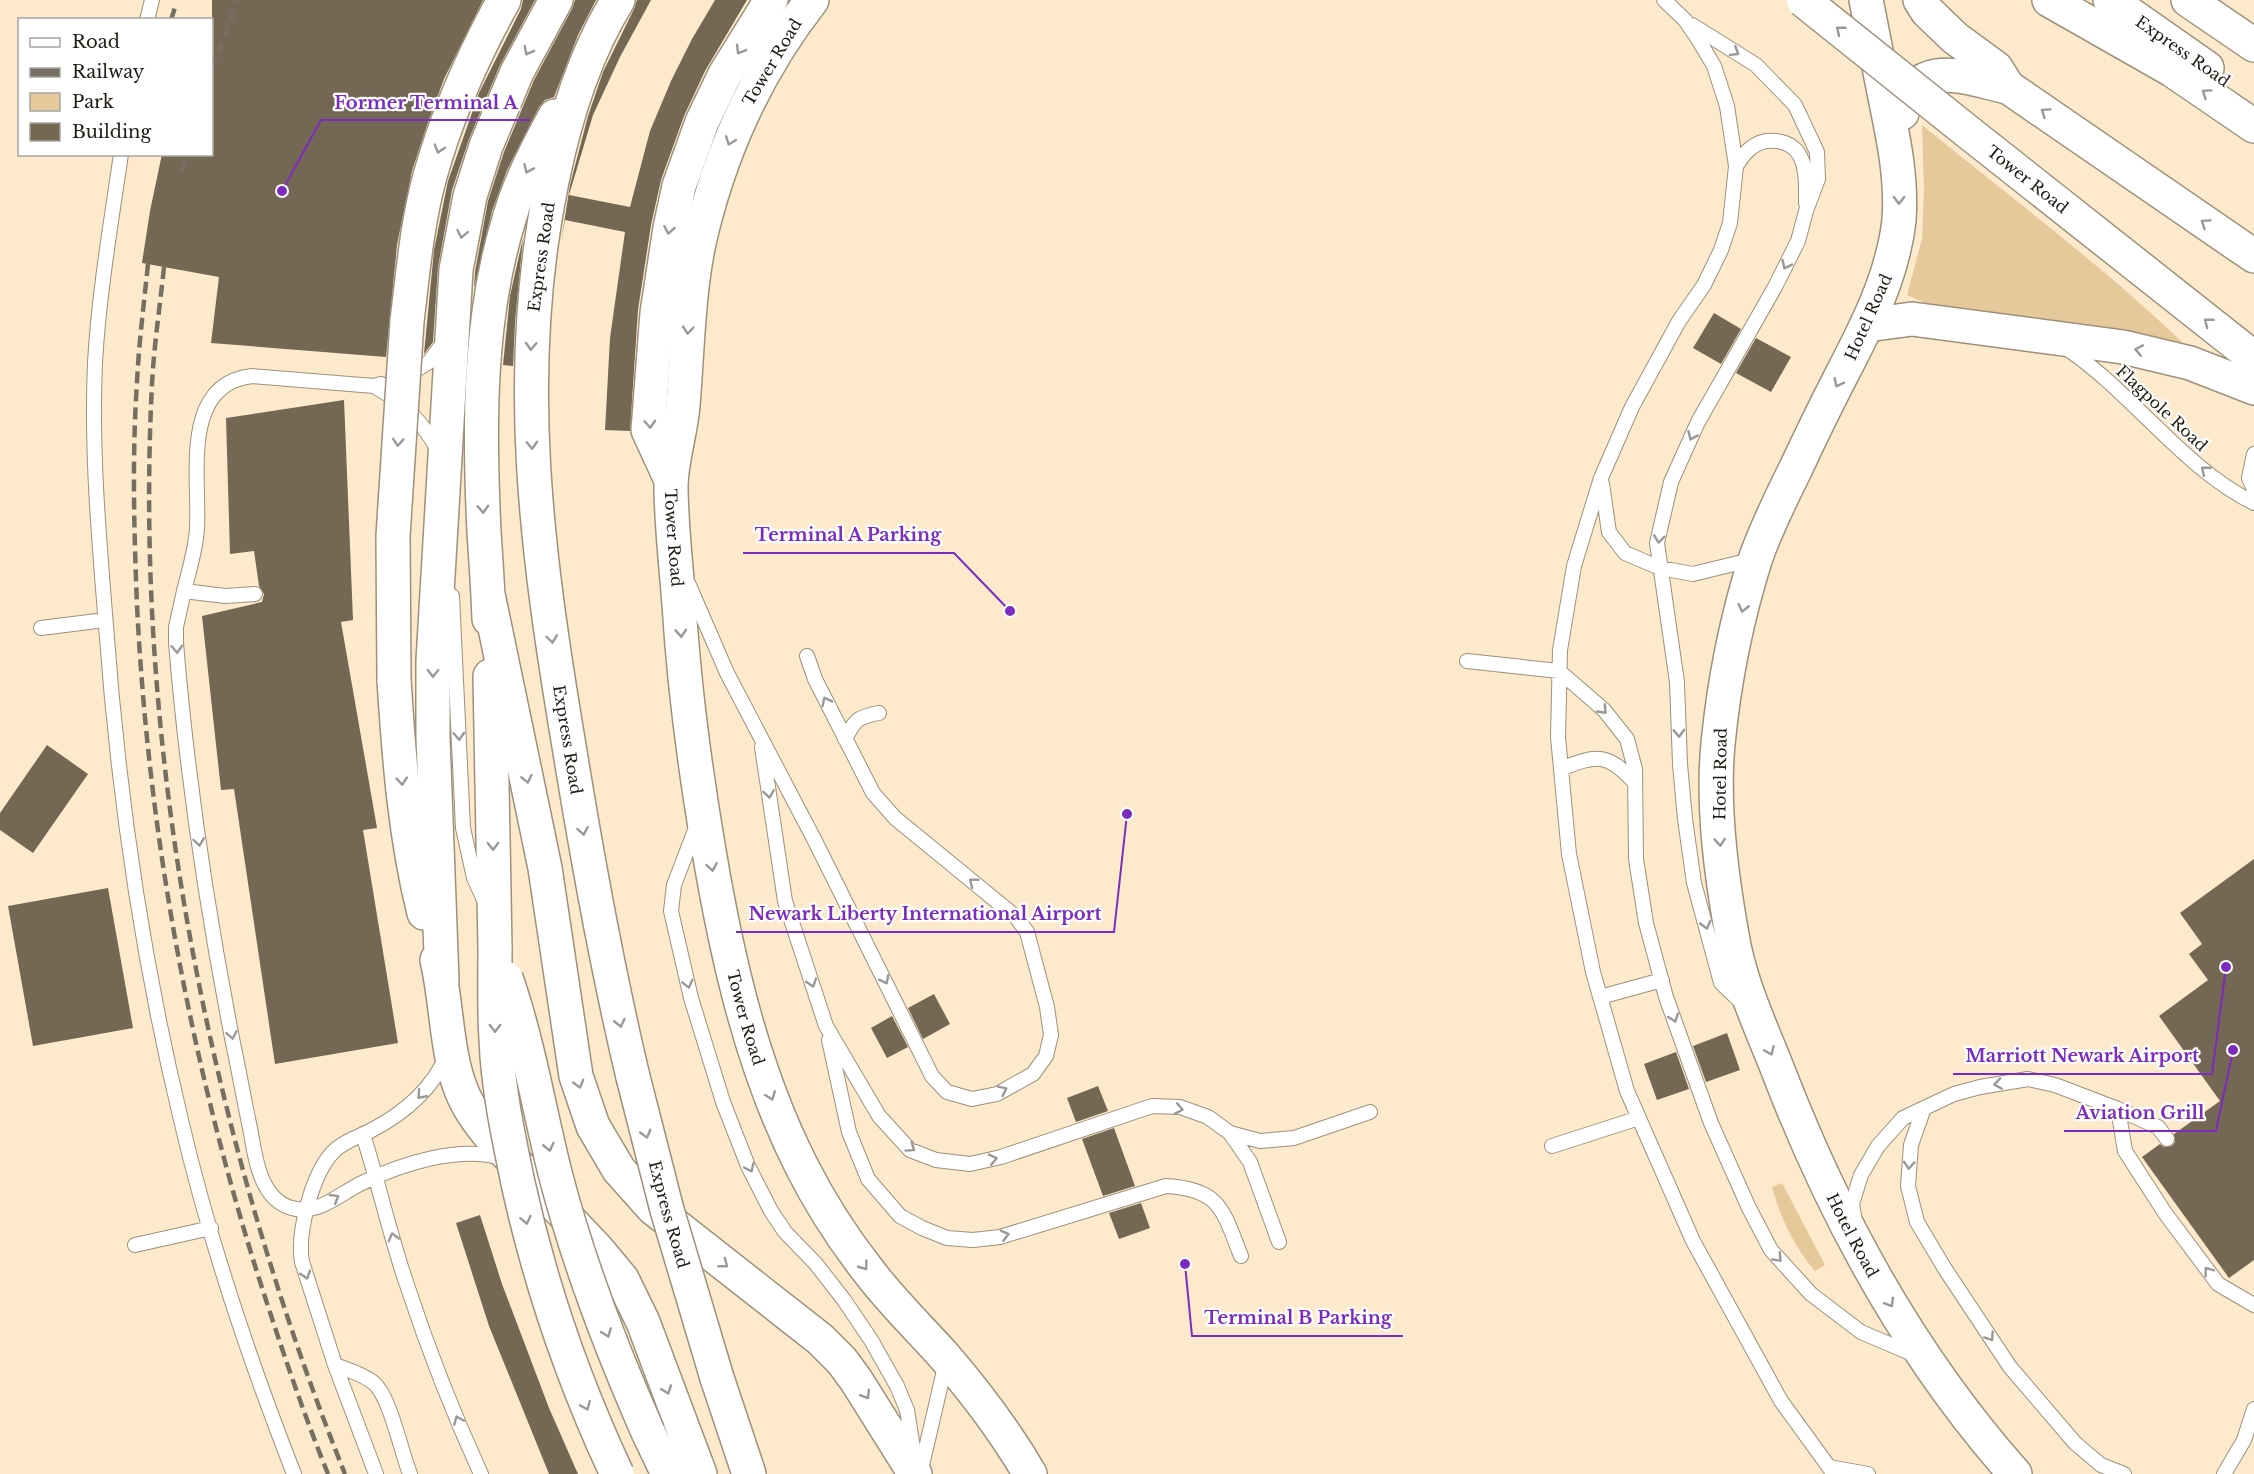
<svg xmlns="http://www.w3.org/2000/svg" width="2254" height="1474" font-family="'Libre Baskerville',serif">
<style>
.built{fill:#fdeacc;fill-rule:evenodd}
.green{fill:#e6c99b}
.building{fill:#746753}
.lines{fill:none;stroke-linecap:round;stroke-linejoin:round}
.lane-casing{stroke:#9e907b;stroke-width:16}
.secondary-casing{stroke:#9e907b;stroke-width:36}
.lane{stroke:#fff;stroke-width:14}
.secondary{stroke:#fff;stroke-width:33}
.rail{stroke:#756e61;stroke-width:4.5;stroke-dasharray:12 6;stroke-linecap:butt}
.secondary-bridge-casing{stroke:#9e907b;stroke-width:36;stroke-linecap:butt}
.secondary-bridge{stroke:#fff;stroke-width:33}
.oneway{stroke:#9b9895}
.labels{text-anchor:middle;stroke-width:4.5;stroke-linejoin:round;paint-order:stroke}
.street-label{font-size:16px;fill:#201b13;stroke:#fff}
.leader{fill:none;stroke:#7b2cbf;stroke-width:2}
.callout-dot{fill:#7b2cbf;stroke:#fff;stroke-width:2}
.callout-label{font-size:18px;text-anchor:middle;font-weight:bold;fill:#7b2cbf;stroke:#fff;stroke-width:4.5;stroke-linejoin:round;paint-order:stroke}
</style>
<rect width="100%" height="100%" fill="#fff3e0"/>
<path class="built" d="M 0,0 L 2254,0 L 2254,1474 L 0,1474 ZM 20,20 L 212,20 L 212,154 L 20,154 Z"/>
<path class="green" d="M 1922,125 C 2010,197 2102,265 2184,344 L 2083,325 L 1934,307 L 1907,295 L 1922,239 L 1924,191 Z
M 1782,1183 L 1825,1265 L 1815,1271 C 1793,1245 1781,1219 1772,1187 Z"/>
<path class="building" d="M 212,0 L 483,0 L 444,79 L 427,125 L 412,171 L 397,245 L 386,357 L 211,343 L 219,277 L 142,263 L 150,211 L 162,154 L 212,154 Z
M 523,0 L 535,0 L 500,65 L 469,139 L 452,190 L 438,267 L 433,342 L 424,354 L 434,250 L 448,181 L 479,93 L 521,9 Z
M 575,0 L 596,0 L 578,35 L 554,97 L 545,100 L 539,107 L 507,170 L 492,211 L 474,288 L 475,272 L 488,201 L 504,152 L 534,80 L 572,9 Z
M 637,0 L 651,0 L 620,57 L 593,115 L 569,195 L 630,207 L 650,131 L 671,81 L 692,39 L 715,0 L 747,0 L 705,71 L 684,116 L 661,180 L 651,225 L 638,310 L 630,431 L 605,430 L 610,338 L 625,232 L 565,220 L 561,242 L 570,185 L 588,116 L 603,72 L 634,9 Z
M 523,238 L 515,322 L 513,366 L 503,365 L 510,296 Z
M 1714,313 L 1741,329 L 1721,364 L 1693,348 Z
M 1756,338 L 1791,357 L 1771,392 L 1736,373 Z
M 344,400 L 353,620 L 341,622 L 377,828 L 363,830 L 398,1043 L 275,1064 L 234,789 L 221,790 L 202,616 L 262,602 L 264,594 L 259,586 L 254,551 L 230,554 L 226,418 Z
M 47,745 L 88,774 L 33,853 L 0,830 L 0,813 Z
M 2254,859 L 2254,1260 L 2229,1278 L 2142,1157 L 2160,1144 L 2164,1147 L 2172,1146 L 2175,1142 L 2174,1134 L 2220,1101 L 2159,1016 L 2208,980 L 2189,954 L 2202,944 L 2180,913 Z
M 108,888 L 133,1028 L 33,1046 L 8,906 Z
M 934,994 L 950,1024 L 923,1039 L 908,1008 Z
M 892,1016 L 908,1047 L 887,1058 L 871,1028 Z
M 1727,1033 L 1740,1070 L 1706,1082 L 1693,1046 Z
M 1676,1052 L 1689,1089 L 1657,1100 L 1644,1064 Z
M 1098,1086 L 1108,1111 L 1076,1122 L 1067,1098 Z
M 1114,1128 L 1135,1186 L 1103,1196 L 1082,1139 Z
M 1141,1203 L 1150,1228 L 1119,1239 L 1109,1213 Z
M 480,1215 L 502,1284 L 549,1408 L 578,1474 L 549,1474 L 489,1326 L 456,1223 Z"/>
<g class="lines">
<defs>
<path id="lane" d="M 1664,0 L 1685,20 L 1698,39 L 1714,66 L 1727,106 L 1736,166 L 1730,223 L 1721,250 L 1704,285 L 1679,321 L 1632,407 L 1601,478 L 1574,566 L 1560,650 L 1558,737 L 1569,854 L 1593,972 L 1627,1091 L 1693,1241 L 1781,1401 L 1834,1474
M 147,20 L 152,0
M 1692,25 L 1756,65 L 1795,105 L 1817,152 L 1818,179 L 1806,211 L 1798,241 L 1775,287 L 1698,422 L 1671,482 L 1657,543 L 1677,682 L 1680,764 L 1685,819 L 1694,883 L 1721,983 L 1741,1002
M 121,154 C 111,223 99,293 95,362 C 91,450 99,538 106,626 C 118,792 142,958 181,1120 C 209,1240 249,1359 294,1474
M 1736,166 C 1740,160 1745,152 1751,148 C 1765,136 1791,139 1800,156 C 1807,169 1806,189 1806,203
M 2066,348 C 2133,393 2183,468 2254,503
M 405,377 L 429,362 L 444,342
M 374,386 C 403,402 423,422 439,452
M 2254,454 L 2249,478 L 2254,489
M 1602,484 L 1609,532 L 1625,553 L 1660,568 L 1693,574 L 1742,562 L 1751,556
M 688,583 L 727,673 L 815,841 L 932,1076 L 947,1092 L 972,1099 L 997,1094 L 1033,1074 L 1046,1056 L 1051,1035 L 1047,1007 L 1027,932 L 1016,917 L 895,818 L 873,793 L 815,679 L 807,656
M 184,591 L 176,627 L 176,643 C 187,777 207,910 233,1043 C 239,1071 244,1100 250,1128 C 253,1144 255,1161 261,1176 C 267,1192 278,1206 296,1209 C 321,1213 341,1193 362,1183 C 401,1164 459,1145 502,1158
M 255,594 L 225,596 L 184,591 C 189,570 196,549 197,528 C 200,478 180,384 252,376 L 374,386 L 381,384
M 452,596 L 463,828 L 474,878 L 485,902
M 41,628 L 105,620
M 1467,661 L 1559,671 L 1604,710 L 1627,739 L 1635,769 L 1636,859 L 1646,923 L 1666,997 L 1711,1123 L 1749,1208 L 1771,1250 L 1811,1294 L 1861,1332 L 1915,1355
M 845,739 C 855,720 857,717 879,713
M 762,747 L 785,901 L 826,1026 L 879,1116 L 910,1150 L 936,1160 L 970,1164 L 1001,1157 L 1152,1106 L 1180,1107 L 1208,1117 L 1230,1133 L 1250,1162 L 1279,1242
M 1561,769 C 1597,754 1608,753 1635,783
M 697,825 L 674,885 L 671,911 L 691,998 L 723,1102 L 748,1166 L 771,1211 L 785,1232 L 816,1264 L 844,1300 L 871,1340 L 897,1386 L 907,1410 L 914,1454
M 1600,997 L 1662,980
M 829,1040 L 849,1132 L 868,1179 L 900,1216 L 922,1228 L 947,1238 L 973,1240 L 1000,1237 L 1166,1186 C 1221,1189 1223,1211 1241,1256
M 1924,1108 L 1911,1145 L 1908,1186 L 1917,1222 L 1945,1269 L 2010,1367 L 2075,1443 L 2101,1465 L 2124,1474
M 2118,1109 L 2125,1151 L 2165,1213 L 2218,1284 L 2254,1305
M 1230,1133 L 1260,1141 L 1294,1138 L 1370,1112
M 363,1135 C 379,1184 390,1236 407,1285 C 428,1349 453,1413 481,1474
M 1552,1146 L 1639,1118
M 1854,1216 L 1852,1204 L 1861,1175 L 1878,1146 L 1903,1118 L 1954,1094 L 1980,1087 L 2028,1079 L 2055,1085 L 2118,1109 L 2158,1127 L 2167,1139
M 135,1245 L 211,1228
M 335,1365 C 348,1370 363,1374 374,1383 C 390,1397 401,1451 410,1474
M 1829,1467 L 1868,1474
M 376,1474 L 335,1365 L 302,1262 C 297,1233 312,1173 334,1151 C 344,1141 358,1137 370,1131 C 403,1114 432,1090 447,1055
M 920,1474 L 946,1362
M 2224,1474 L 2244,1440 L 2254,1409"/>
<g id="secondary">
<path id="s1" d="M 618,0 C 584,55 565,117 552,181 C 512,373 537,555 569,746 C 587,857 607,968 633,1077"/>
<path id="s2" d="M 812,0 C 759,68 723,145 702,230 C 688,286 688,347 683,405 C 681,431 672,458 671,484 C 671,524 676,564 679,604 C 684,687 695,769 709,851 C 727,958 752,1068 801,1165 C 820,1203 844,1240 870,1273 C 893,1303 920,1329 945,1357 C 976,1393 1006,1433 1030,1474"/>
<path id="s3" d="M 1866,0 C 1873,34 1879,68 1886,102 C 1894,141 1902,180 1899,220 C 1893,276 1866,328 1841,376 C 1825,407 1810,438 1795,470 C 1781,498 1767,527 1756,557 C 1737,617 1724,682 1718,744 C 1712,806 1721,874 1732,935 C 1740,985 1763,1031 1781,1078 C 1837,1222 1912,1358 2015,1474"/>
<path d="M 1920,0 L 1927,11 L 1955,38 L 1996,68 L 2008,87 L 2254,256"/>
<path d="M 2049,0 L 2172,70 L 2254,126"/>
<path d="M 2110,0 L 2207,68"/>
<path d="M 2188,0 L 2254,45"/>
<path d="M 1902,113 C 1917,55 1967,79 2008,87"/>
<path id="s4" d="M 1968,132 L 2254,358"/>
<path d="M 407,321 C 413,272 417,223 430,176 C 447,115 473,56 504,0"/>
<path d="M 1867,325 L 1912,319 L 2123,347 L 2190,363 L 2254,388"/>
<path d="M 671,480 L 648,430 L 657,313 L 670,228 L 679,186 L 702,122 L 724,76 L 771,0"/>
<path d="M 489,599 L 545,868 L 576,1076 L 593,1126 L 619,1170 L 653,1208 L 820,1339 L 842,1361 L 856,1380 L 915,1474"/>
<path d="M 489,619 C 488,590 486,561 484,532 C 479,427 478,317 510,216 C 520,181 537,148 555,116"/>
<path d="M 490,676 L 495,948"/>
<path d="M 394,680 C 399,759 405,837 424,913"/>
<path d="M 437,960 C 447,1002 446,1054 462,1092 C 469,1110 480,1124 492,1138 L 597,1249 L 622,1279 L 643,1322 L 700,1474"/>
<path d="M 442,981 L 433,738 L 433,661 L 456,270 L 470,196 L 486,146 L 517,72 L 556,0"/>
<path d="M 717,1378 L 749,1474"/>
<path d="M 648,1432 L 668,1474"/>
</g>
</defs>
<use href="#lane" class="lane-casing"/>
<use href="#secondary" class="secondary-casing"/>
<use href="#lane" class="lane"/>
<use href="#secondary" class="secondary"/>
<path class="rail" d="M 171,20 L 176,4
M 212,70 L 238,0
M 182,171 L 186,154
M 148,264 C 144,303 139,342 137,382 C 132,456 134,531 137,605 C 148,830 189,1054 256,1269 C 278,1338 301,1407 328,1474
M 164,267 C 160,306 154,345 152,384 C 133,750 209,1135 345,1474"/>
<defs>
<g id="secondary-bridge">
<path d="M 1803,0 L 1968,132"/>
<path d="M 394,680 L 393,536 L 407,321"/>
<path d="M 495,948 C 495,979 494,1009 496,1039 C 498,1088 508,1135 518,1183 C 540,1284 573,1380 617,1474"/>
<path d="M 506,978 C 528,1041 539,1109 555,1173 C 578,1262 611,1348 648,1432"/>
<path id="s5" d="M 633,1077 L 667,1210 L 717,1378"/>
</g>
</defs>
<use href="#secondary-bridge" class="secondary-bridge-casing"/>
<use href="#secondary-bridge" class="secondary-bridge"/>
</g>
<defs><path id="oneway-chevron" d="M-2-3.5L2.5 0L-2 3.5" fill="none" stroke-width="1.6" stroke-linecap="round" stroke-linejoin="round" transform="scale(1.5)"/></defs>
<g class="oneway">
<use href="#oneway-chevron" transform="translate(1840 30) rotate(-141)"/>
<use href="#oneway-chevron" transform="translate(740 50) rotate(120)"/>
<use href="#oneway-chevron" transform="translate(528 51) rotate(118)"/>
<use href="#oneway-chevron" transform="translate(1735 52) rotate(32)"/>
<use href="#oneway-chevron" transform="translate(2206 93) rotate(-146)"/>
<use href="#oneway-chevron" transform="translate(2045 112) rotate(-145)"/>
<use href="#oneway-chevron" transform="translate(730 141) rotate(111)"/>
<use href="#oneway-chevron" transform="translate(439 149) rotate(107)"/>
<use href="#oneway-chevron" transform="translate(528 169) rotate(114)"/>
<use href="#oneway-chevron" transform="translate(1899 200) rotate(91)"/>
<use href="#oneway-chevron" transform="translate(2205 223) rotate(-146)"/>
<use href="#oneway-chevron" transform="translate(669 230) rotate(100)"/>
<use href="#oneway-chevron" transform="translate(462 234) rotate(101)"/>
<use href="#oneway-chevron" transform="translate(1786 265) rotate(116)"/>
<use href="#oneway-chevron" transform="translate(2208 322) rotate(-142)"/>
<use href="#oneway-chevron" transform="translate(688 330) rotate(95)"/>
<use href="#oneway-chevron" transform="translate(531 346) rotate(93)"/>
<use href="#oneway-chevron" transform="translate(2139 350) rotate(-169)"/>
<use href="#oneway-chevron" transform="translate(1838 383) rotate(117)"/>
<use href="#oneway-chevron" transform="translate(650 424) rotate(87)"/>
<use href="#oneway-chevron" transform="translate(1692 436) rotate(114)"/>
<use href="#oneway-chevron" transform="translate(398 442) rotate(94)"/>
<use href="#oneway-chevron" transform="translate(532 445) rotate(88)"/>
<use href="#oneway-chevron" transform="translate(2205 470) rotate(-141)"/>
<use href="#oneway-chevron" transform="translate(483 509) rotate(88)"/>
<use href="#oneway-chevron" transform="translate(1659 539) rotate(97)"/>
<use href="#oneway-chevron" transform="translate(1743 608) rotate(103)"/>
<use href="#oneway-chevron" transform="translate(681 633) rotate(86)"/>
<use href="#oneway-chevron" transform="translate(552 639) rotate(82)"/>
<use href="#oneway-chevron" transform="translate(177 649) rotate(87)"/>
<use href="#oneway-chevron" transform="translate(433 673) rotate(91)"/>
<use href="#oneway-chevron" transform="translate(826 701) rotate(-116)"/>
<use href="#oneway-chevron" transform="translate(1603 710) rotate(46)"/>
<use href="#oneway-chevron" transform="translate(1679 733) rotate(88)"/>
<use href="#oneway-chevron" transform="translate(459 736) rotate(87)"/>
<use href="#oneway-chevron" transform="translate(527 779) rotate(78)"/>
<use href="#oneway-chevron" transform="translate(402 781) rotate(84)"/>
<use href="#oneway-chevron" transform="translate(769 794) rotate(81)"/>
<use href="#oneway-chevron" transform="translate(583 831) rotate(80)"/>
<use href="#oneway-chevron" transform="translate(199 842) rotate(82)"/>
<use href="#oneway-chevron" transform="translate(1720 842) rotate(86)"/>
<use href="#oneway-chevron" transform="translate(493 846) rotate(89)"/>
<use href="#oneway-chevron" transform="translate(712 867) rotate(80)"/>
<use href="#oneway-chevron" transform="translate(973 882) rotate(-141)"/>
<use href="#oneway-chevron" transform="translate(1706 925) rotate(75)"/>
<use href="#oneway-chevron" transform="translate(885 980) rotate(63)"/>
<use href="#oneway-chevron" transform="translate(812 983) rotate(72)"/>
<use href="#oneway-chevron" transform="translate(688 984) rotate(76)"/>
<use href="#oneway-chevron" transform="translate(1674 1018) rotate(70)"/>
<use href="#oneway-chevron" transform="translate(620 1023) rotate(77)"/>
<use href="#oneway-chevron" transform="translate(495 1028) rotate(90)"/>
<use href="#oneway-chevron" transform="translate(232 1035) rotate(79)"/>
<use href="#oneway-chevron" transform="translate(1770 1051) rotate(67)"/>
<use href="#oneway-chevron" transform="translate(579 1084) rotate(75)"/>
<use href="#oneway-chevron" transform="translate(1998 1084) rotate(171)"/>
<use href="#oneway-chevron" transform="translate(1003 1090) rotate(-26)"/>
<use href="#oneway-chevron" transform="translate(421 1095) rotate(132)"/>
<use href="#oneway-chevron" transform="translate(771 1096) rotate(69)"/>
<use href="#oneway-chevron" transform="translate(1179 1109) rotate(11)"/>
<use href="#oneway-chevron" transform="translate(646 1134) rotate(75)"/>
<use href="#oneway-chevron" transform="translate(549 1147) rotate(77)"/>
<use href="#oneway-chevron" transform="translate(911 1148) rotate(35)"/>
<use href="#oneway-chevron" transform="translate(993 1159) rotate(-13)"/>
<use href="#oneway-chevron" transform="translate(1909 1165) rotate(94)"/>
<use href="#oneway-chevron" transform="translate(750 1168) rotate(65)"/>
<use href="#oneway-chevron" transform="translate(335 1198) rotate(-31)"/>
<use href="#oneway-chevron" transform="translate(526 1220) rotate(78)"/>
<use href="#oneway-chevron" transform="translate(1005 1235) rotate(-14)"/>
<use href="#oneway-chevron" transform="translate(393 1237) rotate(-105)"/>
<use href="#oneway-chevron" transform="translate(1778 1258) rotate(47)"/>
<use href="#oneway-chevron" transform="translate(724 1264) rotate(38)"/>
<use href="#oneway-chevron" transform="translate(864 1266) rotate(53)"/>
<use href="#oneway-chevron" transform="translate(2208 1271) rotate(-126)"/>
<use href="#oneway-chevron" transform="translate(306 1275) rotate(72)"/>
<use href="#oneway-chevron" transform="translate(1890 1303) rotate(59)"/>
<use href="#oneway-chevron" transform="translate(607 1333) rotate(69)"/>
<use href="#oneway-chevron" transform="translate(1990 1337) rotate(56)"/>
<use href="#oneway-chevron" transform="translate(667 1390) rotate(70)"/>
<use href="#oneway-chevron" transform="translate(866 1395) rotate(58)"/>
<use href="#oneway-chevron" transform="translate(586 1406) rotate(68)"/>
<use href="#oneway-chevron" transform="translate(458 1420) rotate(-113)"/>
</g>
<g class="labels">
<g class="street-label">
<text transform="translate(2183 51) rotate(35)" y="6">Express Road</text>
<text transform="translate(772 62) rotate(-59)" y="6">Tower Road</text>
<text dy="6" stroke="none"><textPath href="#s4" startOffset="76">Tower Road</textPath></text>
<text transform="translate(541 257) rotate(-82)" y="6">Express Road</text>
<text transform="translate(1868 317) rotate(-66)" y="6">Hotel Road</text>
<text transform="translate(2162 408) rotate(43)" y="6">Flagpole Road</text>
<text dy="6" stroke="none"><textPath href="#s2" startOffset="567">Tower Road</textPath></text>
<text dy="6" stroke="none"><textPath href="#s1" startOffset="756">Express Road</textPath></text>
<text transform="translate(1720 774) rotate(-89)" y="6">Hotel Road</text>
<text dy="6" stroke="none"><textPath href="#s2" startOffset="1053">Tower Road</textPath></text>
<text dy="6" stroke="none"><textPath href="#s5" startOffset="142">Express Road</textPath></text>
<text dy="6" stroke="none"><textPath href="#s3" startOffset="1298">Hotel Road</textPath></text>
</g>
</g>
<path class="leader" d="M282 191L321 120H530M1010 611L954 553H743M1127 814L1114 932H736M2226 967L2212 1074H1953M2233 1050L2216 1131H2064M1185 1264L1192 1336H1403"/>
<g class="callout-dot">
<circle cx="282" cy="191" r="6"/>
<circle cx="1010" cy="611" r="6"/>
<circle cx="1127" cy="814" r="6"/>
<circle cx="2226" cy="967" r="6"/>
<circle cx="2233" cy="1050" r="6"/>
<circle cx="1185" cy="1264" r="6"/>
</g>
<g class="callout-label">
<text x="426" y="109">Former Terminal A</text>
<text x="848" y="541">Terminal A Parking</text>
<text x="925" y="920">Newark Liberty International Airport</text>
<text x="2082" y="1062">Marriott Newark Airport</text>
<text x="2140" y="1119">Aviation Grill</text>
<text x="1298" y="1324">Terminal B Parking</text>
</g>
<rect x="18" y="18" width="195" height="138" fill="#ffffff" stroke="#a6a4a1" stroke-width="1.5"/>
<rect x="30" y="38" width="30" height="9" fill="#ffffff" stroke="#a6a4a1" stroke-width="1.5"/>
<text x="72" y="48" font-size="18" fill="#201b13">Road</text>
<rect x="30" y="68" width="30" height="9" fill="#756e61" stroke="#a6a4a1" stroke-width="1.5"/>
<text x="72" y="78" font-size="18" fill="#201b13">Railway</text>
<rect x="30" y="93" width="30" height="18" fill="#e6c99b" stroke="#a6a4a1" stroke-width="1.5"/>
<text x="72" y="108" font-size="18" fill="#201b13">Park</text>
<rect x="30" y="123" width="30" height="18" fill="#746753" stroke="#a6a4a1" stroke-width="1.5"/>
<text x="72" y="138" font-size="18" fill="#201b13">Building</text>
</svg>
